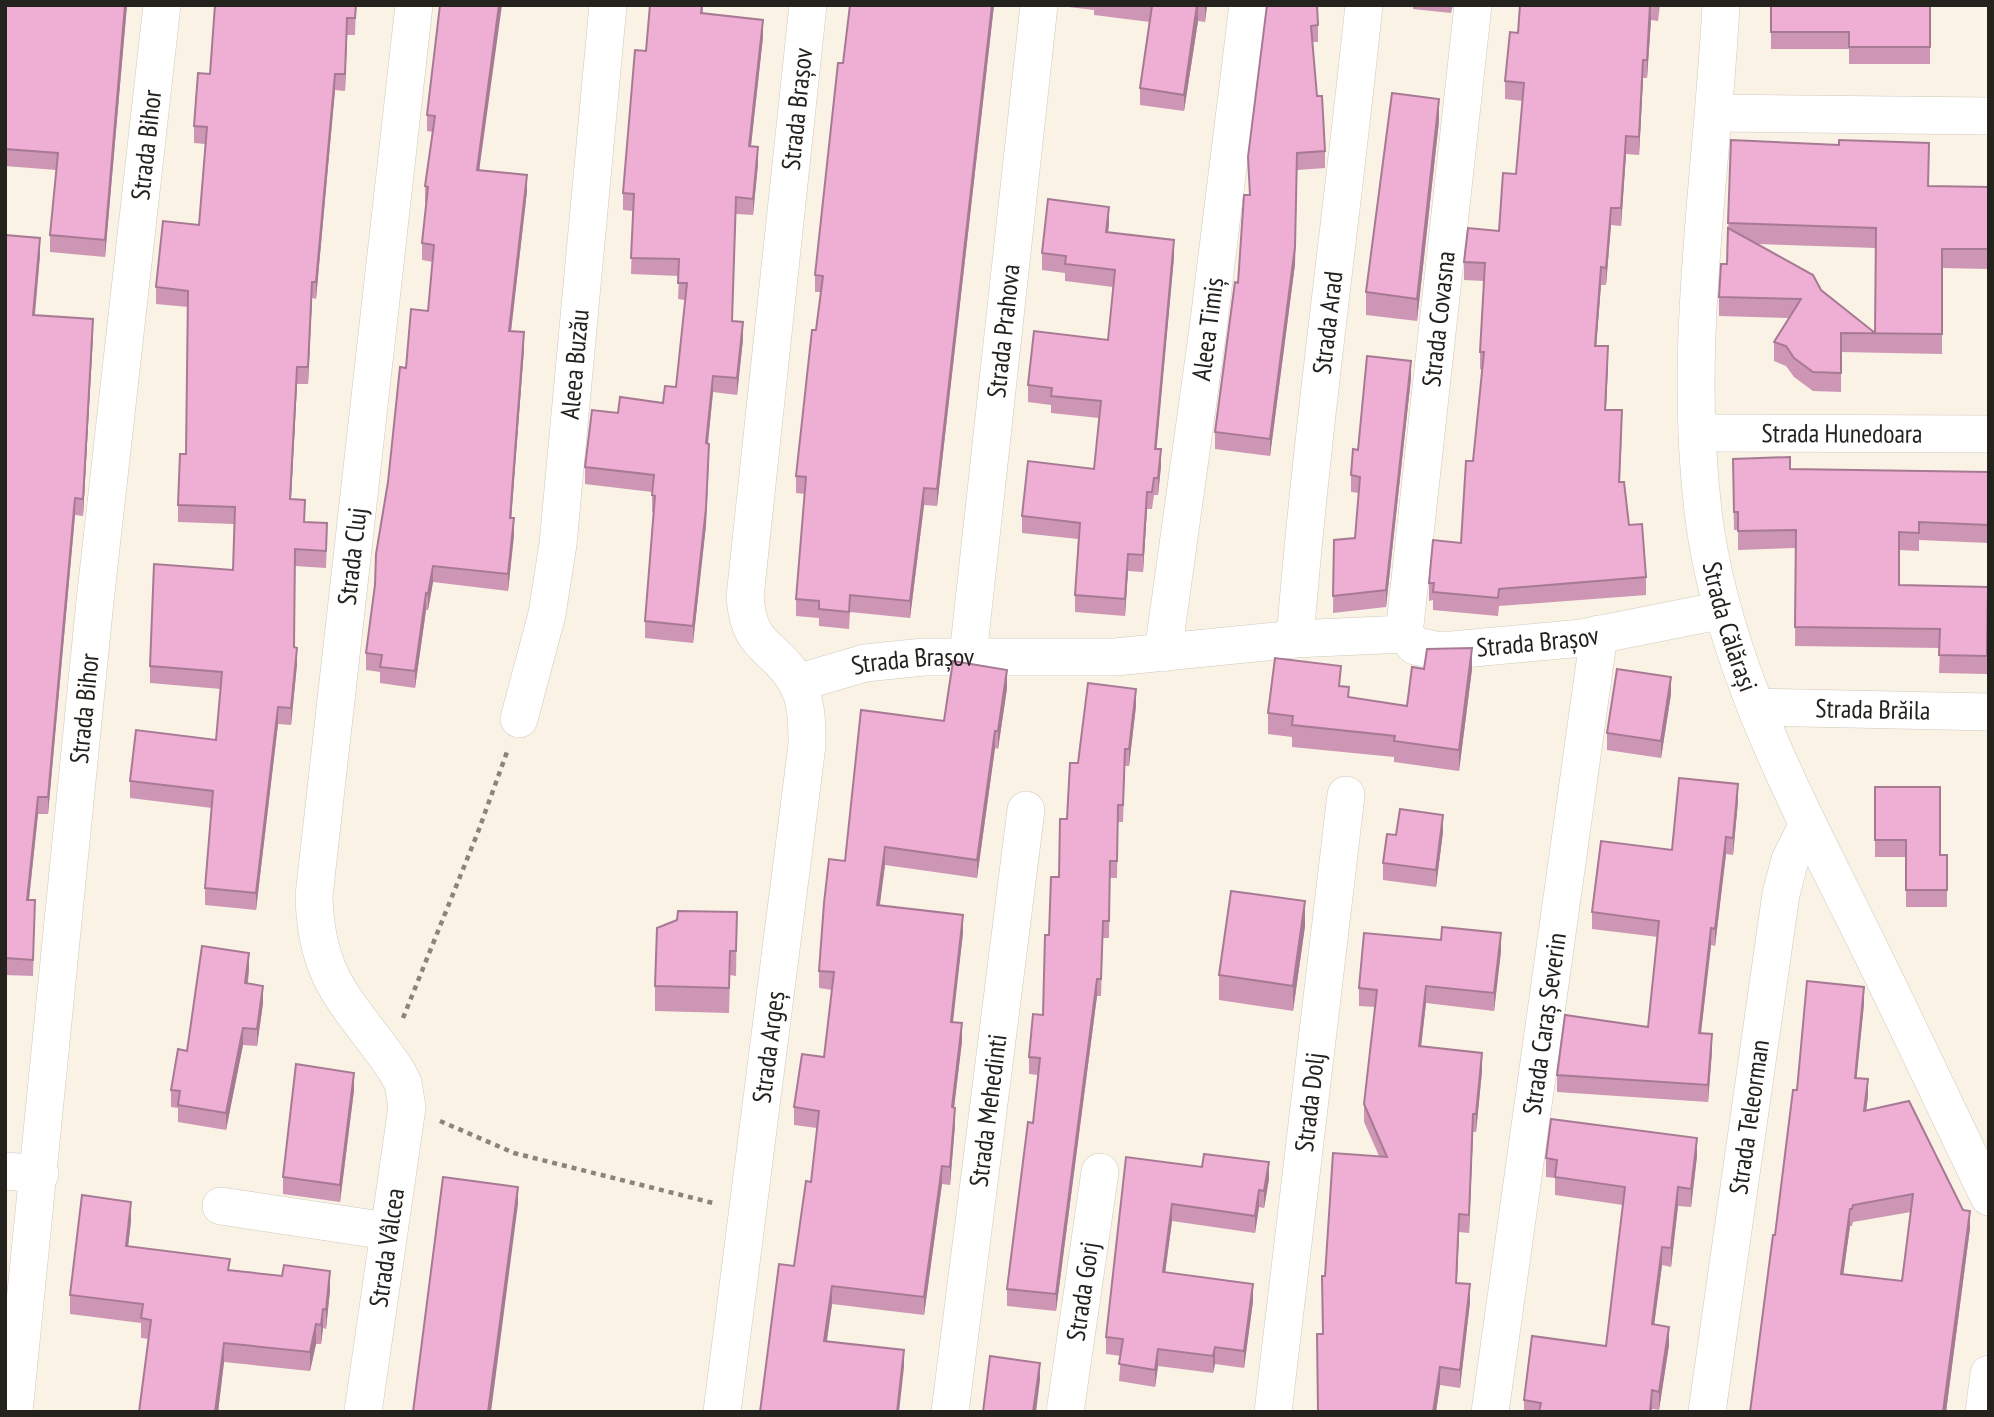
<svg xmlns="http://www.w3.org/2000/svg" width="1994" height="1417" font-family="'PT Sans Narrow',sans-serif">
<style>
.lines{fill:none;stroke-linecap:round;stroke-linejoin:round}
.minor-casing{stroke:#d0c9bc;stroke-width:38}
.path{stroke:#89857c;stroke-width:4.5;stroke-dasharray:5 5;stroke-linecap:butt}
.minor{stroke:#fff;stroke-width:37}
.wall{fill:#ce96b5;fill-rule:evenodd}
.shaded-wall{fill:#a77a94}
.building{fill:#efaed3;stroke:#a77a94;stroke-width:2;fill-rule:evenodd}
.labels{text-anchor:middle;stroke-width:5;stroke-linejoin:round;paint-order:stroke}
.street-label{font-size:26px;fill:#24221d;stroke:#f9f2e5}
</style>
<rect width="100%" height="100%" fill="#f9f2e5"/>
<g class="lines">
<defs>
<g id="minor">
<path id="s1" d="M 1721,5 C 1712,180 1680,358 1706,533 C 1727,667 1792,793 1852,913 C 1899,1007 1943,1102 1989,1197"/>
<path d="M 1715,113 L 1989,116"/>
<path id="s2" d="M 1697,433 L 1989,434"/>
<path id="s3" d="M 1404,634 L 1473,5"/>
<path id="s4" d="M 1295,639 C 1312,427 1342,217 1364,5"/>
<path id="s5" d="M 1163,653 L 1208,329 L 1248,5"/>
<path id="s6" d="M 968,656 L 1039,5"/>
<path id="s7" d="M 797,683 L 865,663 L 924,657 L 1115,657 L 1295,639 L 1404,634 L 1415,646 L 1441,651 L 1582,638 L 1723,610"/>
<path id="s8" d="M 1757,707 L 1989,712"/>
<path id="s9" d="M 519,719 L 547,614 L 558,544 L 608,5"/>
<path d="M 5,1171 L 40,1174"/>
<path d="M 221,1206 L 387,1231"/>
<path id="s10" d="M 14,1412 L 95,601 L 162,5"/>
<path id="s11" d="M 363,1412 L 407,1107 L 403,1083 L 396,1070 C 351,1004 316,983 314,896 L 414,5"/>
<path id="s12" d="M 722,1412 L 807,745 C 807,724 807,700 796,681 C 773,643 749,650 745,597 L 808,5"/>
<path id="s13" d="M 950,1412 L 1026,810"/>
<path id="s14" d="M 1065,1412 L 1100,1172"/>
<path id="s15" d="M 1273,1412 L 1346,795"/>
<path id="s16" d="M 1490,1412 L 1599,634"/>
<path id="s17" d="M 1707,1412 L 1781,894 L 1790,860 L 1807,826"/>
<path d="M 1984,1412 L 1989,1374"/>
</g>
</defs>
<use href="#minor" class="minor-casing"/>
<path class="path" d="M 403,1018 L 478,832 L 507,752
M 440,1121 L 514,1153 L 713,1203"/>
<use href="#minor" class="minor"/>
</g>
<path class="wall" d="M 5,5 L 127,5 L 105,257 L 50,252 L 50,235 L 56,170 L 5,166 Z
M 356,5 L 355,35 L 347,35 L 345,91 L 335,90 L 316,299 L 312,298 L 308,384 L 297,384 L 291,499 L 304,522 L 327,540 L 326,568 L 295,566 L 294,647 L 297,664 L 291,725 L 278,724 L 256,910 L 205,905 L 205,888 L 212,808 L 130,798 L 130,781 L 216,740 L 221,689 L 150,683 L 150,666 L 233,570 L 234,524 L 178,522 L 178,505 L 186,454 L 188,307 L 156,304 L 156,287 L 199,225 L 205,144 L 194,143 L 194,126 L 210,74 Z
M 440,5 L 480,170 L 527,191 L 511,332 L 524,349 L 511,518 L 514,535 L 508,591 L 433,582 L 428,610 L 426,610 L 415,688 L 380,683 L 380,672 L 366,670 L 366,653 L 388,482 L 406,368 L 428,311 L 433,262 L 422,260 L 422,243 L 426,203 L 425,203 L 425,186 L 433,132 L 427,131 L 427,115 Z
M 650,5 L 703,5 L 703,13 L 763,37 L 751,146 L 758,164 L 753,215 L 736,214 L 732,321 L 743,339 L 737,395 L 713,392 L 708,444 L 709,461 L 706,525 L 693,643 L 645,638 L 645,621 L 653,512 L 652,512 L 652,492 L 585,484 L 585,467 L 618,413 L 663,403 L 676,387 L 685,300 L 678,299 L 679,276 L 631,274 L 633,211 L 623,210 L 623,193 L 646,51 Z
M 994,5 L 937,506 L 924,505 L 910,618 L 850,612 L 849,629 L 819,626 L 819,618 L 796,616 L 796,599 L 805,494 L 796,493 L 796,476 L 821,292 L 815,292 L 815,275 L 843,63 Z
M 1069,5 L 1207,5 L 1205,22 L 1198,21 L 1184,111 L 1140,105 L 1140,88 L 1150,22 L 1094,15 L 1094,10 L 1069,7 Z
M 1267,5 L 1318,25 L 1318,42 L 1312,42 L 1317,96 L 1325,151 L 1325,168 L 1297,170 L 1295,264 L 1270,456 L 1215,449 L 1215,432 L 1238,283 L 1250,195 L 1248,157 Z
M 1413,5 L 1453,5 L 1451,13 L 1413,9 Z
M 1520,5 L 1660,5 L 1658,21 L 1651,20 L 1647,78 L 1643,78 L 1639,155 L 1626,154 L 1621,226 L 1611,225 L 1606,285 L 1601,285 L 1596,346 L 1608,364 L 1606,410 L 1622,428 L 1620,482 L 1629,525 L 1646,577 L 1646,595 L 1499,606 L 1498,616 L 1433,610 L 1433,600 L 1429,601 L 1429,583 L 1461,543 L 1473,461 L 1483,370 L 1480,369 L 1480,352 L 1484,281 L 1464,280 L 1464,262 L 1499,231 L 1516,174 L 1523,101 L 1505,99 L 1505,81 L 1518,33 Z
M 1771,5 L 1930,5 L 1930,64 L 1849,64 L 1849,49 L 1771,49 Z
M 1439,121 L 1417,321 L 1366,315 L 1366,292 Z
M 1731,140 L 1929,186 L 1989,187 L 1989,269 L 1942,268 L 1942,354 L 1841,352 L 1841,392 L 1813,391 L 1794,377 L 1786,366 L 1774,361 L 1774,342 L 1789,318 L 1719,316 L 1719,297 L 1727,264 ZM 1756,244 L 1876,248 L 1875,333 L 1821,290 Z
M 1109,224 L 1108,232 L 1174,257 L 1156,449 L 1161,466 L 1158,495 L 1154,495 L 1152,509 L 1147,509 L 1143,572 L 1128,571 L 1125,616 L 1075,612 L 1075,595 L 1078,539 L 1022,533 L 1022,516 L 1094,469 L 1099,418 L 1051,413 L 1051,405 L 1028,402 L 1028,385 L 1108,340 L 1113,287 L 1065,281 L 1065,273 L 1042,270 L 1042,253 Z
M 5,235 L 40,255 L 35,315 L 93,335 L 83,516 L 75,515 L 48,814 L 38,814 L 29,900 L 35,900 L 33,976 L 5,975 Z
M 1411,378 L 1386,607 L 1333,613 L 1334,540 L 1355,538 L 1359,493 L 1351,492 L 1351,475 L 1358,450 Z
M 1790,469 L 1989,472 L 1989,543 L 1919,540 L 1919,551 L 1899,550 L 1899,585 L 1988,587 L 1987,674 L 1939,673 L 1940,648 L 1795,646 L 1796,548 L 1738,550 L 1738,530 L 1734,530 L 1733,477 Z
M 1424,669 L 1472,669 L 1459,771 L 1394,762 L 1394,757 L 1292,747 L 1292,737 L 1268,734 L 1268,713 L 1341,686 L 1349,697 L 1407,706 Z
M 1007,688 L 998,749 L 995,748 L 977,878 L 885,865 L 880,905 L 963,933 L 952,1022 L 962,1041 L 954,1107 L 955,1125 L 950,1185 L 942,1184 L 924,1315 L 832,1304 L 827,1341 L 904,1367 L 760,1412 L 794,1266 L 811,1182 L 817,1128 L 794,1125 L 794,1107 L 824,1057 L 832,990 L 819,988 L 819,971 L 845,861 L 944,721 Z
M 1671,694 L 1661,758 L 1607,750 L 1607,733 Z
M 1136,706 L 1129,766 L 1125,766 L 1123,822 L 1118,822 L 1117,878 L 1110,878 L 1109,938 L 1103,938 L 1101,996 L 1097,996 L 1056,1311 L 1007,1306 L 1007,1289 L 1033,1123 L 1038,1075 L 1029,1074 L 1029,1057 L 1043,1015 L 1059,877 L 1067,819 L 1078,763 Z
M 1875,787 L 1940,855 L 1947,855 L 1947,907 L 1906,907 L 1906,857 L 1875,857 Z
M 1738,801 L 1733,855 L 1726,854 L 1715,946 L 1711,945 L 1701,1033 L 1712,1051 L 1708,1102 L 1557,1092 L 1557,1075 L 1648,1027 L 1658,937 L 1592,929 L 1592,912 L 1672,850 Z
M 1443,832 L 1436,887 L 1383,880 L 1383,863 L 1396,835 Z
M 737,912 L 736,976 L 730,975 L 729,1013 L 655,1011 L 655,986 Z
M 1305,926 L 1293,1011 L 1219,1000 L 1219,975 Z
M 1501,951 L 1494,1011 L 1426,1003 L 1421,1047 L 1482,1071 L 1476,1132 L 1473,1132 L 1469,1233 L 1459,1232 L 1457,1283 L 1470,1302 L 1460,1388 L 1440,1385 L 1436,1412 L 1317,1412 L 1323,1334 L 1379,1156 L 1364,1122 L 1364,1104 L 1375,1007 L 1359,1006 L 1359,988 Z
M 249,970 L 248,983 L 263,1003 L 257,1046 L 243,1045 L 226,1130 L 178,1122 L 178,1108 L 171,1107 L 171,1090 L 187,1051 Z
M 1864,1004 L 1856,1078 L 1868,1096 L 1866,1110 L 1970,1228 L 1946,1412 L 1775,1235 L 1797,1090 ZM 1911,1212 L 1902,1281 L 1843,1275 L 1850,1226 L 1852,1226 L 1853,1222 Z
M 354,1090 L 340,1202 L 283,1194 L 283,1177 Z
M 1697,1156 L 1691,1207 L 1678,1206 L 1671,1267 L 1662,1265 L 1654,1324 L 1669,1345 L 1659,1410 L 1652,1409 L 1652,1412 L 1524,1412 L 1524,1400 L 1606,1346 L 1623,1205 L 1555,1195 L 1555,1178 L 1546,1177 L 1546,1158 Z
M 1126,1157 L 1269,1179 L 1264,1208 L 1259,1207 L 1255,1233 L 1172,1221 L 1165,1272 L 1253,1301 L 1244,1368 L 1215,1364 L 1213,1373 L 1158,1366 L 1155,1387 L 1119,1381 L 1121,1356 L 1106,1354 L 1106,1337 Z
M 131,1221 L 128,1246 L 230,1270 L 330,1290 L 326,1329 L 323,1328 L 321,1344 L 316,1344 L 310,1371 L 224,1362 L 218,1412 L 139,1412 L 149,1339 L 141,1338 L 141,1323 L 70,1314 L 70,1295 Z"/>
<path class="shaded-wall" d="M 125,5 L 127,5 L 105,257 L 105,240 Z
M 499,5 L 502,5 L 477,186 L 477,170 Z
M 992,5 L 994,5 L 937,506 L 937,489 Z
M 1198,5 L 1198,21 L 1184,111 L 1184,95 Z
M 1205,5 L 1207,5 L 1205,22 Z
M 1651,5 L 1651,20 L 1647,78 L 1647,60 Z
M 347,18 L 347,35 L 345,91 L 345,74 Z
M 763,20 L 763,37 L 749,163 L 749,146 Z
M 1643,60 L 1643,78 L 1639,155 L 1639,137 Z
M 335,74 L 335,90 L 316,299 L 316,282 Z
M 1439,99 L 1439,121 L 1417,321 L 1417,299 Z
M 1626,136 L 1626,154 L 1621,226 L 1621,208 Z
M 758,147 L 758,164 L 753,215 L 753,199 Z
M 1297,153 L 1295,264 L 1270,456 L 1270,439 Z
M 527,175 L 527,191 L 509,348 L 509,331 Z
M 1109,207 L 1109,224 L 1106,249 L 1106,232 Z
M 1611,208 L 1611,225 L 1606,285 L 1606,268 Z
M 40,238 L 40,255 L 33,331 L 33,315 Z
M 1174,240 L 1174,257 L 1155,466 L 1155,449 Z
M 1601,267 L 1601,285 L 1595,363 L 1595,346 Z
M 312,282 L 312,298 L 308,384 L 308,367 Z
M 93,319 L 93,335 L 83,516 L 83,499 Z
M 743,322 L 743,339 L 737,395 L 737,378 Z
M 524,332 L 524,349 L 510,535 L 510,518 Z
M 1608,346 L 1608,364 L 1605,427 L 1605,410 Z
M 1411,361 L 1411,378 L 1386,607 L 1386,590 Z
M 297,367 L 297,384 L 290,516 L 290,499 Z
M 713,376 L 713,392 L 706,460 L 706,443 Z
M 709,444 L 706,525 L 693,643 L 693,626 Z
M 1161,449 L 1161,466 L 1158,495 L 1158,478 Z
M 924,488 L 924,505 L 910,618 L 910,601 Z
M 1147,492 L 1147,509 L 1143,572 L 1143,555 Z
M 75,498 L 75,515 L 48,814 L 48,797 Z
M 514,518 L 514,535 L 508,591 L 508,574 Z
M 1128,554 L 1128,571 L 1125,616 L 1125,599 Z
M 433,566 L 433,582 L 428,610 L 428,594 Z
M 426,593 L 426,610 L 415,688 L 415,671 Z
M 297,648 L 297,664 L 291,725 L 291,708 Z
M 1472,648 L 1472,669 L 1459,771 L 1459,750 Z
M 1007,670 L 1007,688 L 998,749 L 998,731 Z
M 1671,677 L 1671,694 L 1661,758 L 1661,741 Z
M 1136,689 L 1136,706 L 1129,766 L 1129,749 Z
M 278,707 L 278,724 L 256,910 L 256,893 Z
M 995,731 L 995,748 L 977,878 L 977,860 Z
M 1738,784 L 1738,801 L 1733,855 L 1733,838 Z
M 38,797 L 38,814 L 27,917 L 27,900 Z
M 1443,815 L 1443,832 L 1436,887 L 1436,870 Z
M 1726,837 L 1726,854 L 1715,946 L 1715,929 Z
M 885,847 L 885,865 L 877,923 L 877,905 Z
M 1305,901 L 1305,926 L 1293,1011 L 1293,986 Z
M 963,915 L 963,933 L 951,1040 L 951,1022 Z
M 1711,928 L 1711,945 L 1699,1050 L 1699,1033 Z
M 1501,933 L 1501,951 L 1494,1011 L 1494,993 Z
M 249,953 L 249,970 L 245,1000 L 245,983 Z
M 1097,979 L 1097,996 L 1056,1311 L 1056,1294 Z
M 263,986 L 263,1003 L 257,1046 L 257,1029 Z
M 1426,986 L 1426,1003 L 1419,1064 L 1419,1046 Z
M 1864,987 L 1864,1004 L 1855,1095 L 1855,1078 Z
M 962,1023 L 962,1041 L 952,1125 L 952,1107 Z
M 243,1028 L 243,1045 L 226,1130 L 226,1113 Z
M 1712,1034 L 1712,1051 L 1708,1102 L 1708,1085 Z
M 1482,1053 L 1482,1071 L 1476,1132 L 1476,1114 Z
M 354,1073 L 354,1090 L 340,1202 L 340,1185 Z
M 1868,1079 L 1868,1096 L 1864,1128 L 1864,1111 Z
M 955,1108 L 955,1125 L 950,1185 L 950,1167 Z
M 1473,1114 L 1473,1132 L 1469,1233 L 1469,1215 Z
M 1697,1138 L 1697,1156 L 1691,1207 L 1691,1189 Z
M 1269,1162 L 1269,1179 L 1264,1208 L 1264,1191 Z
M 942,1166 L 942,1184 L 924,1315 L 924,1297 Z
M 518,1187 L 518,1204 L 491,1412 L 488,1412 Z
M 1678,1187 L 1678,1206 L 1671,1267 L 1671,1248 Z
M 1259,1190 L 1259,1207 L 1255,1233 L 1255,1216 Z
M 131,1202 L 131,1221 L 126,1265 L 126,1246 Z
M 1172,1204 L 1172,1221 L 1163,1289 L 1163,1272 Z
M 1850,1209 L 1850,1226 L 1841,1291 L 1841,1274 Z
M 1970,1211 L 1970,1228 L 1946,1412 L 1943,1412 Z
M 1459,1214 L 1459,1232 L 1456,1301 L 1456,1283 Z
M 1662,1247 L 1662,1265 L 1652,1342 L 1652,1324 Z
M 330,1271 L 330,1290 L 326,1329 L 326,1310 Z
M 1253,1284 L 1253,1301 L 1244,1368 L 1244,1351 Z
M 1470,1284 L 1470,1302 L 1460,1388 L 1460,1370 Z
M 832,1286 L 832,1304 L 824,1359 L 824,1341 Z
M 323,1309 L 323,1328 L 321,1344 L 321,1325 Z
M 316,1324 L 316,1344 L 310,1371 L 310,1352 Z
M 1669,1327 L 1669,1345 L 1659,1410 L 1659,1392 Z
M 224,1343 L 224,1362 L 218,1412 L 215,1412 Z
M 1215,1347 L 1215,1364 L 1213,1373 L 1213,1356 Z
M 1158,1349 L 1158,1366 L 1155,1387 L 1155,1370 Z
M 904,1350 L 904,1367 L 899,1412 L 897,1412 Z
M 1040,1363 L 1040,1380 L 1036,1412 L 1033,1412 Z
M 1440,1367 L 1440,1385 L 1436,1412 L 1433,1412 Z
M 1652,1390 L 1652,1412 L 1650,1412 Z"/>
<path class="building" d="M 5,5 L 125,5 L 105,240 L 50,235 L 58,153 L 5,149 Z
M 215,5 L 356,5 L 355,18 L 347,18 L 345,74 L 335,74 L 316,282 L 312,282 L 308,367 L 297,367 L 290,499 L 305,500 L 304,522 L 327,523 L 326,551 L 295,549 L 294,647 L 297,648 L 291,708 L 278,707 L 256,893 L 205,888 L 213,791 L 130,781 L 136,730 L 216,740 L 222,672 L 150,666 L 154,564 L 233,570 L 235,507 L 178,505 L 180,454 L 186,454 L 188,291 L 156,287 L 163,221 L 199,225 L 207,127 L 194,126 L 198,73 L 210,74 Z
M 440,5 L 499,5 L 477,170 L 527,175 L 509,331 L 524,332 L 510,518 L 514,518 L 508,574 L 433,566 L 428,594 L 426,593 L 415,671 L 380,667 L 382,655 L 366,653 L 375,585 L 376,554 L 388,482 L 400,367 L 406,368 L 411,309 L 428,311 L 434,245 L 422,243 L 428,187 L 425,186 L 435,116 L 427,115 Z
M 650,5 L 702,5 L 701,13 L 763,20 L 749,146 L 758,147 L 753,199 L 736,197 L 732,321 L 743,322 L 737,378 L 713,376 L 706,443 L 709,444 L 706,508 L 693,626 L 645,621 L 655,496 L 652,495 L 654,475 L 585,467 L 592,410 L 618,413 L 620,397 L 663,403 L 665,386 L 676,387 L 687,283 L 678,283 L 679,259 L 631,258 L 634,194 L 623,193 L 635,50 L 646,51 Z
M 850,5 L 992,5 L 937,489 L 924,488 L 910,601 L 850,595 L 849,612 L 819,609 L 819,601 L 796,599 L 806,477 L 796,476 L 812,330 L 816,330 L 823,276 L 815,275 L 838,63 L 843,63 Z
M 1146,5 L 1197,5 L 1184,95 L 1140,88 L 1152,6 Z
M 1267,5 L 1317,5 L 1318,25 L 1311,26 L 1317,96 L 1322,96 L 1325,151 L 1297,153 L 1295,247 L 1270,439 L 1215,432 L 1235,282 L 1238,283 L 1244,195 L 1250,195 L 1248,157 Z
M 1520,5 L 1650,5 L 1647,60 L 1643,60 L 1639,137 L 1626,136 L 1621,208 L 1611,208 L 1606,268 L 1601,267 L 1595,346 L 1608,346 L 1605,410 L 1622,410 L 1619,482 L 1624,482 L 1629,525 L 1642,524 L 1646,577 L 1499,589 L 1498,598 L 1433,592 L 1434,583 L 1429,583 L 1433,540 L 1461,543 L 1466,461 L 1473,461 L 1484,352 L 1480,352 L 1485,263 L 1464,262 L 1468,228 L 1499,231 L 1503,173 L 1516,174 L 1524,83 L 1505,81 L 1510,32 L 1518,33 Z
M 1771,5 L 1930,5 L 1930,47 L 1849,47 L 1849,32 L 1771,32 Z
M 1392,93 L 1439,99 L 1417,299 L 1366,292 Z
M 1731,140 L 1839,145 L 1839,140 L 1929,143 L 1928,186 L 1989,187 L 1989,249 L 1942,249 L 1942,334 L 1841,333 L 1841,373 L 1813,372 L 1794,358 L 1786,346 L 1774,342 L 1801,299 L 1719,297 L 1721,264 L 1727,264 L 1728,228 L 1813,275 L 1821,290 L 1875,333 L 1876,228 L 1728,223 Z
M 1048,199 L 1109,207 L 1106,232 L 1174,240 L 1155,449 L 1161,449 L 1158,478 L 1154,478 L 1152,492 L 1147,492 L 1143,555 L 1128,554 L 1125,599 L 1075,595 L 1080,523 L 1022,516 L 1028,461 L 1094,469 L 1101,401 L 1051,396 L 1052,388 L 1028,385 L 1034,331 L 1108,340 L 1115,270 L 1065,264 L 1066,256 L 1042,253 Z
M 5,235 L 40,238 L 33,315 L 93,319 L 83,499 L 75,498 L 48,797 L 38,797 L 27,900 L 35,900 L 33,960 L 5,958 Z
M 1367,356 L 1411,361 L 1386,590 L 1333,596 L 1334,540 L 1355,538 L 1360,477 L 1351,475 L 1353,449 L 1358,450 Z
M 1790,457 L 1790,469 L 1989,472 L 1989,525 L 1919,522 L 1919,533 L 1899,532 L 1899,585 L 1988,587 L 1987,656 L 1939,655 L 1940,629 L 1795,627 L 1796,530 L 1738,531 L 1738,512 L 1734,512 L 1733,459 Z
M 1472,648 L 1459,750 L 1394,741 L 1395,736 L 1292,725 L 1293,716 L 1268,713 L 1275,658 L 1341,666 L 1339,686 L 1349,687 L 1348,697 L 1407,706 L 1412,667 L 1424,669 L 1427,649 Z
M 953,661 L 1007,670 L 998,731 L 995,731 L 977,860 L 885,847 L 877,905 L 963,915 L 951,1022 L 962,1023 L 952,1107 L 955,1108 L 950,1167 L 942,1166 L 924,1297 L 832,1286 L 824,1341 L 904,1350 L 897,1412 L 760,1412 L 779,1264 L 794,1266 L 806,1181 L 811,1182 L 819,1111 L 794,1107 L 802,1054 L 824,1057 L 834,972 L 819,971 L 824,903 L 829,859 L 845,861 L 861,710 L 944,721 Z
M 1617,669 L 1671,677 L 1661,741 L 1607,733 Z
M 1088,683 L 1136,689 L 1129,749 L 1125,749 L 1123,805 L 1118,805 L 1117,861 L 1110,861 L 1109,921 L 1103,921 L 1101,979 L 1097,979 L 1056,1294 L 1007,1289 L 1028,1122 L 1033,1123 L 1040,1058 L 1029,1057 L 1033,1014 L 1043,1015 L 1045,935 L 1049,935 L 1051,877 L 1059,877 L 1060,819 L 1067,819 L 1070,763 L 1078,763 Z
M 1679,778 L 1738,784 L 1733,838 L 1726,837 L 1715,929 L 1711,928 L 1699,1033 L 1712,1034 L 1708,1085 L 1557,1075 L 1565,1015 L 1648,1027 L 1659,921 L 1592,912 L 1601,841 L 1672,850 Z
M 1875,787 L 1940,787 L 1940,855 L 1947,855 L 1947,890 L 1906,890 L 1906,840 L 1875,840 Z
M 1400,809 L 1443,815 L 1436,870 L 1383,863 L 1387,834 L 1396,835 Z
M 1231,891 L 1305,901 L 1293,986 L 1219,975 Z
M 678,911 L 737,912 L 736,951 L 730,951 L 729,988 L 655,986 L 657,928 L 677,920 Z
M 1442,927 L 1501,933 L 1494,993 L 1426,986 L 1419,1046 L 1482,1053 L 1476,1114 L 1473,1114 L 1469,1215 L 1459,1214 L 1456,1283 L 1470,1284 L 1460,1370 L 1440,1367 L 1433,1412 L 1318,1412 L 1317,1334 L 1323,1334 L 1322,1276 L 1325,1276 L 1333,1153 L 1387,1157 L 1364,1104 L 1377,990 L 1359,988 L 1364,933 L 1441,940 Z
M 202,946 L 249,953 L 245,983 L 263,986 L 257,1029 L 243,1028 L 226,1113 L 178,1105 L 180,1091 L 171,1090 L 178,1049 L 187,1051 Z
M 1807,981 L 1864,987 L 1855,1078 L 1868,1079 L 1864,1111 L 1909,1101 L 1963,1210 L 1970,1211 L 1943,1412 L 1750,1412 L 1773,1235 L 1775,1235 L 1793,1090 L 1797,1090 ZM 1913,1194 L 1902,1281 L 1841,1274 L 1850,1209 L 1852,1209 L 1853,1205 Z
M 296,1064 L 354,1073 L 340,1185 L 283,1177 Z
M 1551,1119 L 1697,1138 L 1691,1189 L 1678,1187 L 1671,1248 L 1662,1247 L 1652,1324 L 1669,1327 L 1659,1392 L 1652,1390 L 1650,1412 L 1539,1412 L 1541,1403 L 1524,1400 L 1532,1336 L 1606,1346 L 1625,1187 L 1555,1177 L 1557,1160 L 1546,1158 Z
M 1204,1154 L 1269,1162 L 1264,1191 L 1259,1190 L 1255,1216 L 1172,1204 L 1163,1272 L 1253,1284 L 1244,1351 L 1215,1347 L 1213,1356 L 1158,1349 L 1155,1370 L 1119,1364 L 1123,1339 L 1106,1337 L 1126,1157 L 1202,1167 Z
M 443,1177 L 518,1187 L 488,1412 L 413,1412 Z
M 82,1195 L 131,1202 L 126,1246 L 230,1259 L 228,1270 L 282,1276 L 284,1265 L 330,1271 L 326,1310 L 323,1309 L 321,1325 L 316,1324 L 310,1352 L 224,1343 L 215,1412 L 139,1412 L 151,1320 L 141,1318 L 143,1304 L 70,1295 Z
M 990,1356 L 1040,1363 L 1033,1412 L 983,1412 Z"/>
<g class="labels">
<g class="street-label">
<text dy="9" stroke="none"><textPath href="#s12" startOffset="1330">Strada Brașov</textPath></text>
<text dy="9" stroke="none"><textPath href="#s10" startOffset="1274">Strada Bihor</textPath></text>
<text dy="9" stroke="none"><textPath href="#s3" startOffset="317">Strada Covasna</textPath></text>
<text dy="9" stroke="none"><textPath href="#s4" startOffset="318">Strada Arad</textPath></text>
<text dy="9" stroke="none"><textPath href="#s6" startOffset="327">Strada Prahova</textPath></text>
<text dy="9" stroke="none"><textPath href="#s5" startOffset="327">Aleea Timiș</textPath></text>
<text dy="9" stroke="none"><textPath href="#s9" startOffset="360">Aleea Buzău</textPath></text>
<text dy="9" stroke="none"><textPath href="#s2" startOffset="145">Strada Hunedoara</textPath></text>
<text dy="9" stroke="none"><textPath href="#s11" startOffset="886">Strada Cluj</textPath></text>
<text dy="9" stroke="none"><textPath href="#s1" startOffset="626">Strada Călărași</textPath></text>
<text dy="9" stroke="none"><textPath href="#s7" startOffset="751">Strada Brașov</textPath></text>
<text dy="9" stroke="none"><textPath href="#s7" startOffset="119">Strada Brașov</textPath></text>
<text dy="9" stroke="none"><textPath href="#s10" startOffset="707">Strada Bihor</textPath></text>
<text dy="9" stroke="none"><textPath href="#s8" startOffset="116">Strada Brăila</textPath></text>
<text dy="9" stroke="none"><textPath href="#s16" startOffset="392">Strada Caraș Severin</textPath></text>
<text dy="9" stroke="none"><textPath href="#s12" startOffset="368">Strada Argeș</textPath></text>
<text dy="9" stroke="none"><textPath href="#s15" startOffset="312">Strada Dolj</textPath></text>
<text dy="9" stroke="none"><textPath href="#s13" startOffset="304">Strada Mehedinti</textPath></text>
<text dy="9" stroke="none"><textPath href="#s17" startOffset="298">Strada Teleorman</textPath></text>
<text dy="9" stroke="none"><textPath href="#s11" startOffset="166">Strada Vâlcea</textPath></text>
<text dy="9" stroke="none"><textPath href="#s14" startOffset="122">Strada Gorj</textPath></text>
</g>
</g>
<rect width="1994" height="1417" fill="none" stroke="#24221d" stroke-width="14"/>
</svg>
